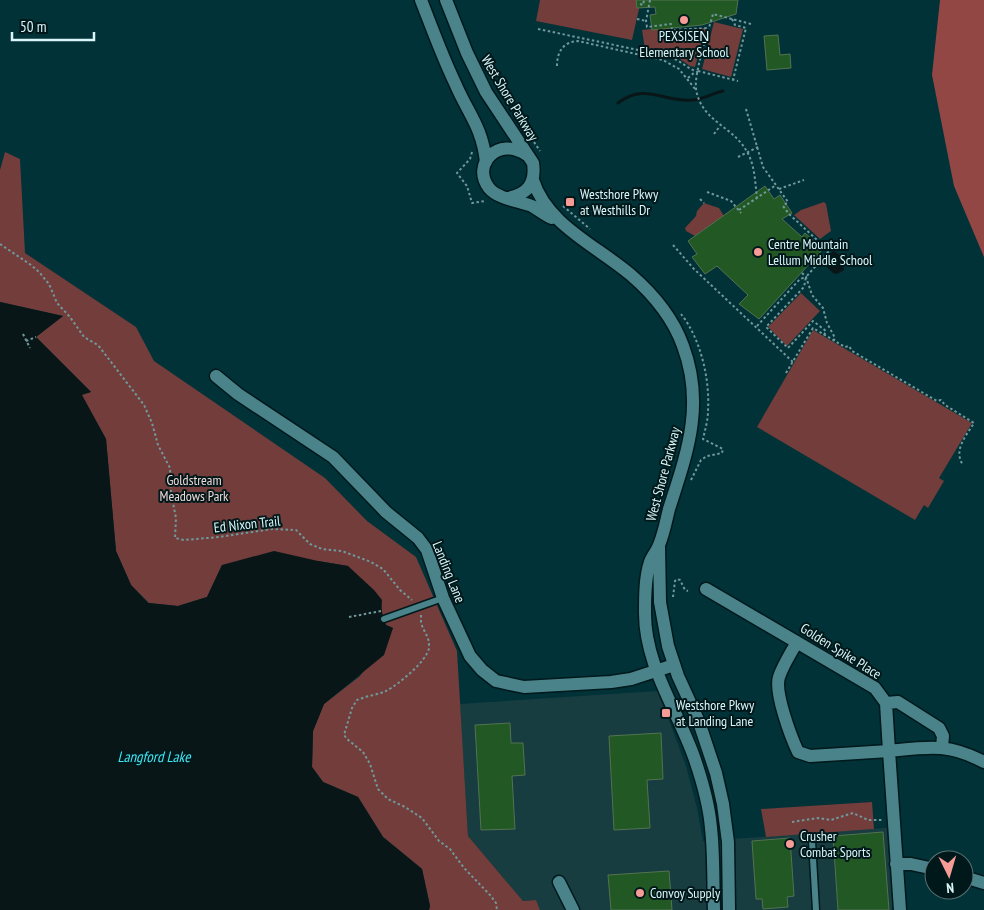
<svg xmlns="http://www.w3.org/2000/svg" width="984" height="910" font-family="'PT Sans Narrow',sans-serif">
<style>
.built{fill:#173d41}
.green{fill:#723d3a}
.forest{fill:#924744}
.water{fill:#081618}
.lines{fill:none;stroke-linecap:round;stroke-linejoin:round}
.stream{stroke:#081618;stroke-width:3}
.building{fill:#225823;stroke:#537252}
.lane-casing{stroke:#00191c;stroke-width:9}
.street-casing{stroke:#00191c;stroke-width:15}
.secondary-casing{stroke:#00191c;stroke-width:15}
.path{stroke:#71989c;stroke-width:2;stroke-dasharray:2.5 2.5;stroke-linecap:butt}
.lane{stroke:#4a848a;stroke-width:6}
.street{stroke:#4a848a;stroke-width:12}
.secondary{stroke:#4a848a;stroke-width:12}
.poi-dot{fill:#f59c96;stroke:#01181a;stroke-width:2}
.labels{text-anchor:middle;stroke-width:4;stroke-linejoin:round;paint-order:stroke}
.poi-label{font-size:14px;fill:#d9f6f9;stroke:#01181a;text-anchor:start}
.street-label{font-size:14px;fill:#d9f6f9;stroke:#01181a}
.park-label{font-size:14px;fill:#f0d8d6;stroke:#01181a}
.water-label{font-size:15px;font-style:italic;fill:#41e6f4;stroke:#01181a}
</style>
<rect width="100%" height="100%" fill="#003237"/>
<path class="built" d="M 658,691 L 686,766 L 697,808 L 703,841 L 900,827 L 905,910 L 540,910 L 536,900 L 523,901 L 468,836 L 460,704 Z"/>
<path class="green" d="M 540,0 L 641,0 L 632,40 L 536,21 Z
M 714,22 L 743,29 L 731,77 L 702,69 Z
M 669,27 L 670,32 L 706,28 L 695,67 L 690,66 L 674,55 L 645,49 L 642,30 Z
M 5,152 L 20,159 L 25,253 L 136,327 L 154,361 L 325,478 L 367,521 L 416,557 L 457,651 L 468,836 L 523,901 L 536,900 L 540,910 L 429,910 L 430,906 L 422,869 L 383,837 L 358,797 L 323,782 L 312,767 L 313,731 L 324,704 L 360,676 L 393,628 L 386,625 L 381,611 L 348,566 L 318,561 L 222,565 L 207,597 L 178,606 L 149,603 L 131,585 L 116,551 L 106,439 L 81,394 L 91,392 L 36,337 L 63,316 L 0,302 L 0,170 Z
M 824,202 L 826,204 L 831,231 L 820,239 L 794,215 L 801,210 Z
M 704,203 L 719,208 L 724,216 L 695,236 L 686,231 L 685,228 L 696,216 L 697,211 Z
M 801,293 L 820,311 L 787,346 L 768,327 Z
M 813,330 L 972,423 L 939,478 L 944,481 L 928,508 L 924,505 L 915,520 L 757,427 Z
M 872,802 L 874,829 L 766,837 L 761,809 Z"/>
<path class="forest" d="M 940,0 L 984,0 L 984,257 L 954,186 L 932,75 Z"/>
<path class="water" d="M 833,251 C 841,253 844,262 844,270 L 837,274 L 833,273 L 822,262 Z
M 0,302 L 63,316 L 36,337 L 91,392 L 82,395 L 106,439 L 116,551 L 131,585 L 148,603 L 178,606 L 207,597 L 222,565 L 274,551 L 318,561 L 348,566 L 374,590 L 382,600 C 381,610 382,616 386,625 L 393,628 L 384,655 L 324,704 L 313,731 L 312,767 L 323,782 L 358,797 L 383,837 L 422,869 L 430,906 L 429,910 L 0,910 Z"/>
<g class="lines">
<path class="stream" d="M 618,103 C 646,82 664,103 693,100 C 704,99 713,93 723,91"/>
</g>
<path class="building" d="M 636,0 L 738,0 L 736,14 L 702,25 L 652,30 L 650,15 L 656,14 L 655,7 L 637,8 Z
M 778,35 L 780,55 L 790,54 L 791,68 L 767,70 L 764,36 Z
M 765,186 L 774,199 L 780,195 L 792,213 L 782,219 L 802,237 L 805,233 L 823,249 L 759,319 L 739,304 L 748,295 L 717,266 L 705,274 L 692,257 L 697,254 L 688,241 Z
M 510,723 L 511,743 L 523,743 L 525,775 L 512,776 L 515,829 L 481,830 L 475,725 Z
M 661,733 L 663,779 L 647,780 L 650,828 L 614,830 L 609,736 Z
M 883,832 L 889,910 L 838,910 L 833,836 Z
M 790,838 L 794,896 L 787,897 L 788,907 L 763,909 L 762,899 L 756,899 L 752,841 Z
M 669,871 L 672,910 L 611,910 L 608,875 Z"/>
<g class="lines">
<defs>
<path id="lane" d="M 384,619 L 443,598
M 812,841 L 816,910"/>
<path id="street" d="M 216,376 L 238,394 L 333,457 L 386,512 L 418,538 L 427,550 L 443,598 L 470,656 L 482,670 L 496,681 L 524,687 L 611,682 L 631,679 L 674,665
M 706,589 L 875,688 L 886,703
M 797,642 C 791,653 783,665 779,677 C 774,692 791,737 798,752 L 810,756 L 889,751 L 886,703
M 886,703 L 898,702 L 939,728 L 943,736 L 942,747
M 896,864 L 911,864 L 934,869
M 964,877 L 984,883
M 559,882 L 573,910
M 900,910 L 889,751 C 929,747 948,743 984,762"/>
<path id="secondary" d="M 421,0 C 432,28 442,56 455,83 C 468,114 482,126 486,162
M 446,0 L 467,53 L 486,92 L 533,163 C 536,183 528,194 508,198
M 527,155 C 498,135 471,165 489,188 C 498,199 519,201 532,206 C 539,210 545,215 552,218
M 533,180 C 547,225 597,246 631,275 C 653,294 673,318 683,346 C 705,405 687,453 669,509 C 666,521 664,533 659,545 C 657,551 652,556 650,562 C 645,577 645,596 645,611 C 644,664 677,709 694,757 C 702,780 709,804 711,828 C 714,855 713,883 714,910
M 659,546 L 660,602 L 668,646 L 678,676 L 699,722 L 716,773 L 723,804 L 728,842 L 729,910"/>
</defs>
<use href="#lane" class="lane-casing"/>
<use href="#street" class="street-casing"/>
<use href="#secondary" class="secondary-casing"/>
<path class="path" d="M 650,0 L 646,21 L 647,27 L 671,24 L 672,30 L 709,28
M 640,4 L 643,5 L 644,0
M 637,19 L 646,21
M 732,19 L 735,25 L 746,28 L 733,80
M 751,24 L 713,14 C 708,32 694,73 696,89 C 701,121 732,126 746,150 C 755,164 755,182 757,198
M 538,29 L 667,56 C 681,60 687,69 698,72
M 557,66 C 557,52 563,42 578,41 L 663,60 L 679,69 L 696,90
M 698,71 L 738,81
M 688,78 L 695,72
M 746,109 L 763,167 L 788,202 L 783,206 L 789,214 L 829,251 L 806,277 L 804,287 L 766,327 L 788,348 L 813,321 L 826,331 L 824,335
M 714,134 L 720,126
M 534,142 L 540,151
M 472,152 L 470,159 L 457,173 L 467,186 L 472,203 L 485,201
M 738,157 L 758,147
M 779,189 L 804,180
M 707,192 L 731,201 L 741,213
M 700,199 L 704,203
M 563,206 L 590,229
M 739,210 L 776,185
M 0,244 L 31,265 L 39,272 L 49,284 L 57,303 L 70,317 L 84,337 L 98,345 L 144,405 L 152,423 L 158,445 L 170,468 L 171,493 L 176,518 L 175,538 L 184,540 L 219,537 L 272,529 L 296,530 L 310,544 L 322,549 L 342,551 L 371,562 L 383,569 L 400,590 L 412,600
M 673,245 L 694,269 L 794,363
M 802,273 L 806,277 L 812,295 L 823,308 L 827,323 L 835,338 L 833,342
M 681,314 C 701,339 710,380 708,411 C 708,420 705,430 703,439 L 723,449 L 722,453 L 707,456 L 701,460 L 691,480
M 757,326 L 800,279 L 806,277
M 23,334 L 30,348
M 26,341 L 36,337
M 786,373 L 813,328 L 845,347 L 849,346 L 852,351 L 937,401 L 941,400 L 945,405 L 974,423 C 966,436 953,450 963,465
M 673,597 L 675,581 L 677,579 L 680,580 L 685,590 L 688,591
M 421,615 C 421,617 421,620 421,622 C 423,632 430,636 429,648 C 427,661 398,685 386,691 C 377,695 366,696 357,700 L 352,708 L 344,735 L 347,739 L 363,752 L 370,764 L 378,789 L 388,799 L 405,807 L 422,818 L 439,841 L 450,849 L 464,868 L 490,895 L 496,903 L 497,910
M 349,617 L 381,611
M 792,822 L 818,818 L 831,820 L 853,813 L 868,820 L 882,820"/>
<use href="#lane" class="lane"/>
<use href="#street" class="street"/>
<use href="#secondary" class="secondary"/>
</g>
<g class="poi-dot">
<circle cx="684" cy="20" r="5"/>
<rect x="565" y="197" width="10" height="10" rx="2.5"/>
<circle cx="758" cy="252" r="5"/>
<rect x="661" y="708" width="10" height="10" rx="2.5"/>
<circle cx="790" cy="844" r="5"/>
<circle cx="640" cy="893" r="5"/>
</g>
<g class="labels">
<g class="poi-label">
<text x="684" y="41" text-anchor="middle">PEXSISEṈ<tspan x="684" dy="16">Elementary School</tspan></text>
<text x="580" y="199">Westshore Pkwy<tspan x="580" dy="16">at Westhills Dr</tspan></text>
<text x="768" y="249">Centre Mountain<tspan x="768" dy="16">Lellum Middle School</tspan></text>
<text x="676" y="710">Westshore Pkwy<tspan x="676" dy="16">at Landing Lane</tspan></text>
<text x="800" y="841">Crusher<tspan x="800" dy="16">Combat Sports</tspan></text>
<text x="650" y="898">Convoy Supply</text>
</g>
<g class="street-label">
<text transform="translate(510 98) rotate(59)" y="5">West Shore Parkway</text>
<text transform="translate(663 474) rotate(-75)" y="5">West Shore Parkway</text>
<text transform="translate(247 524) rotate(-6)" y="5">Ed Nixon Trail</text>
<text transform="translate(449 572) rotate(68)" y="5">Landing Lane</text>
<text transform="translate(841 651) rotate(32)" y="5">Golden Spike Place</text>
</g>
<g class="park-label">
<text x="194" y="485">Goldstream<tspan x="194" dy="16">Meadows Park</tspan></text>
</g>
<g class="water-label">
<text x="154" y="762">Langford Lake</text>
</g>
</g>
<g transform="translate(949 875) rotate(175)"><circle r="24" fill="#01181a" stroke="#577173"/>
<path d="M0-4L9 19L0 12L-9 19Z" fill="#f59c96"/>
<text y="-8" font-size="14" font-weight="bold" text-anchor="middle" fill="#d9f6f9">N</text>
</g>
<path d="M12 32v8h82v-8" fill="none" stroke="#d9f6f9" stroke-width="2.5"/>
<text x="20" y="32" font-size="15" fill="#d9f6f9" stroke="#01181a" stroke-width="4" paint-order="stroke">50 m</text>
</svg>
